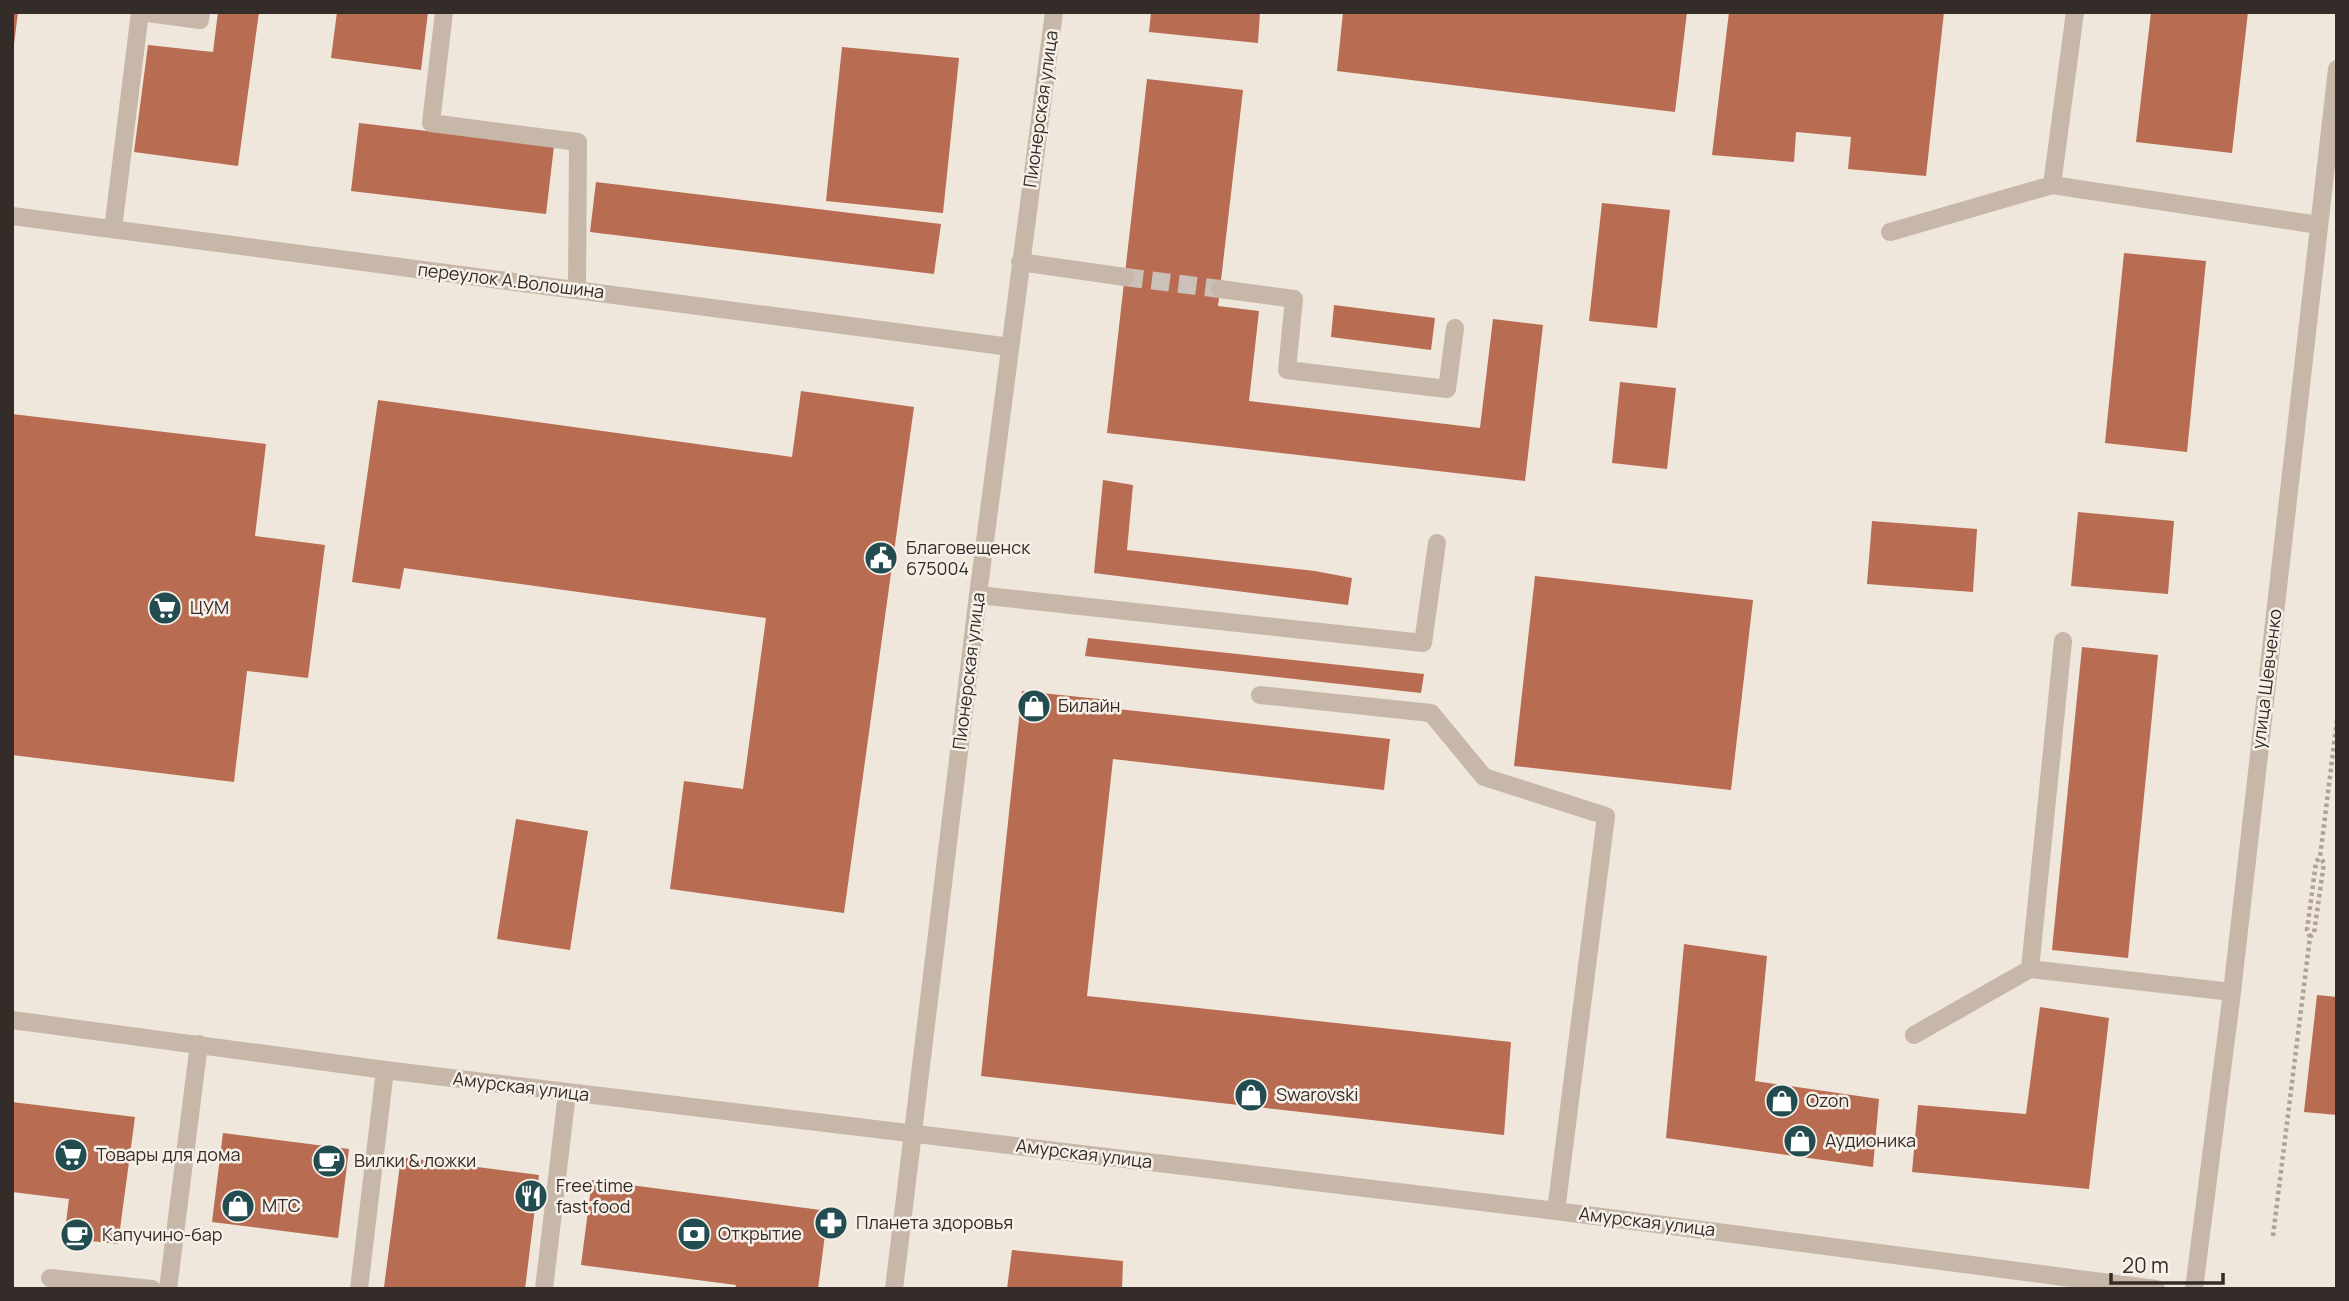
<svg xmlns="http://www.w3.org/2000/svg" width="2349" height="1301" font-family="Manrope,sans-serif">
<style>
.building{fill:#b86c51}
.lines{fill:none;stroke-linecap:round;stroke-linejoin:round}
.minor-tunnel{stroke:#cac1b8;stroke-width:18;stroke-dasharray:18 9;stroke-linecap:butt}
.path{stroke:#b1a194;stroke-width:4.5;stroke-dasharray:3.5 3.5;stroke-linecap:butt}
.minor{stroke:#c6b7a9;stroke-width:18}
.labels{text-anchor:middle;stroke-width:5;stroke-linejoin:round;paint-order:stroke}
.street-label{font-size:18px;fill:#342c28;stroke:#f7f0e8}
.poi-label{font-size:18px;fill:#342c28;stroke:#f7f0e8;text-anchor:start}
</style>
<rect width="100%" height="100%" fill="#efe6dc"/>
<path class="building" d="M 12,12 L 18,12 L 14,44 L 12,44 Z
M 218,12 L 259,12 L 238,166 L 134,152 L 148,45 L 213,52 Z
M 337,12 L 428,12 L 421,70 L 331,58 Z
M 1151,12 L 1260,12 L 1258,43 L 1149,32 Z
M 1343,12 L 1687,12 L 1675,112 L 1337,71 Z
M 1729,12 L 1944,12 L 1926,176 L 1848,169 L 1851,137 L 1796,132 L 1794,162 L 1712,155 Z
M 2151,12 L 2248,12 L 2232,153 L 2136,142 Z
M 842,47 L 959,58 L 943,213 L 826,201 Z
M 1147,79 L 1243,90 L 1218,306 L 1259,311 L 1249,401 L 1480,428 L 1493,319 L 1543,325 L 1525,481 L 1107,433 Z
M 359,123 L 554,146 L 546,214 L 351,191 Z
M 596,182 L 941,224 L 934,274 L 590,232 Z
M 1602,203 L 1670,210 L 1657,328 L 1589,321 Z
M 2124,253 L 2206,261 L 2187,452 L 2105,443 Z
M 1334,305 L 1435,318 L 1431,350 L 1331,337 Z
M 1620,382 L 1676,388 L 1667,469 L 1612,463 Z
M 801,391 L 914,407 L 844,913 L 670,889 L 684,781 L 743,789 L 766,618 L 404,568 L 400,589 L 352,582 L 378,400 L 792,457 Z
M 12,414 L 266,444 L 255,536 L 325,545 L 308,678 L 247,671 L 234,782 L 12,755 Z
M 1103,480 L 1133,485 L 1127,550 L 1315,571 L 1352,578 L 1348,605 L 1094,573 Z
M 2078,512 L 2174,521 L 2168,594 L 2071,586 Z
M 1872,521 L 1977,529 L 1973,592 L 1867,584 Z
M 1535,576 L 1753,600 L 1731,790 L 1514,766 Z
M 1088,638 L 1424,674 L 1421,693 L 1085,656 Z
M 2082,647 L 2158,655 L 2128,958 L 2052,950 Z
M 1022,691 L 1119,701 L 1118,709 L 1390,739 L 1384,790 L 1113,759 L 1087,996 L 1511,1042 L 1504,1135 L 981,1076 Z
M 516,819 L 588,831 L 570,950 L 497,939 Z
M 1684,944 L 1767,956 L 1755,1081 L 1879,1099 L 1873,1167 L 1666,1138 Z
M 2317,995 L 2337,997 L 2337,1115 L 2304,1112 Z
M 2040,1007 L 2109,1018 L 2089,1189 L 1912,1172 L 1918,1105 L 2026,1114 Z
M 12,1102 L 135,1117 L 118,1244 L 64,1238 L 69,1199 L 12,1192 Z
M 223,1133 L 349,1149 L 338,1238 L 212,1222 Z
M 401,1157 L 539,1175 L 525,1289 L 401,1289 L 384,1287 Z
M 592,1180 L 828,1211 L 818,1289 L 735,1289 L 736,1285 L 581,1265 Z
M 1012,1250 L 1123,1261 L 1122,1289 L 1007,1289 Z"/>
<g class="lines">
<path class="minor-tunnel" d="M 1125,277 L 1220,289"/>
<path class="path" d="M 2310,937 L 2307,930 L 2316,862 L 2320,857 L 2337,720
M 2273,1236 L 2310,937 L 2314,933 L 2324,863 L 2320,857"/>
<path class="minor" d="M 140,12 L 200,20 L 201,12
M 444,12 L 431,123 L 578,142 L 577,289
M 2075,12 L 2052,185 L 2319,225
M 12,216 L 1010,347
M 113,229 L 140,12
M 1890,232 L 2052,185
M 1020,262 L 1125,277
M 1220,289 L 1294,299 L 1287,370 L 1447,389 L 1455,328
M 978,595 L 1423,643 L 1437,543
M 1260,695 L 1431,713 L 1484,777 L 1606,816 L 1556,1211
M 2030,969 L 2063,641
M 12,1020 L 385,1070 L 1556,1211 L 2156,1289
M 1914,1035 L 2030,969 L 2232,992
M 50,1278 L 152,1289
M 168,1289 L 199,1044
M 359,1289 L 385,1070
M 544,1289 L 567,1093
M 894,1289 L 978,595 L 1054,12
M 2194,1289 L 2232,992 L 2337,69"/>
</g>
<defs>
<symbol id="civic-disc" viewBox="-11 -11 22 22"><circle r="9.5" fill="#234c50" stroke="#f7f0e8"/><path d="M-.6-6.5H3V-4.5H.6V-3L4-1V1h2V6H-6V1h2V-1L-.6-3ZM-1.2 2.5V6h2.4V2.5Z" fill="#fff"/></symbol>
<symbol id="supermarket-disc" viewBox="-11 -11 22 22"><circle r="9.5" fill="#234c50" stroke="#f7f0e8"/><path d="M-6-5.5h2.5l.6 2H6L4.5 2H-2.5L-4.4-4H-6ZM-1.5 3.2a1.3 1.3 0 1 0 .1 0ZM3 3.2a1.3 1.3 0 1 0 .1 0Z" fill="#fff"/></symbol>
<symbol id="shop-disc" viewBox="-11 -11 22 22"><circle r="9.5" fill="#234c50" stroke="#f7f0e8"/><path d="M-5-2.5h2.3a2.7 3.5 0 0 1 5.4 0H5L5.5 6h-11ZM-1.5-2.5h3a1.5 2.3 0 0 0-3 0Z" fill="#fff"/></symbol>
<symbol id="cafe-disc" viewBox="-11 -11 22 22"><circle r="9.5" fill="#234c50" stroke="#f7f0e8"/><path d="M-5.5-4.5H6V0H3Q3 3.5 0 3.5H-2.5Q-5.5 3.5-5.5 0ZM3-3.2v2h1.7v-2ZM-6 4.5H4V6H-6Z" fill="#fff"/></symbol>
<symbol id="restaurant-disc" viewBox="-11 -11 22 22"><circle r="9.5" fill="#234c50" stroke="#f7f0e8"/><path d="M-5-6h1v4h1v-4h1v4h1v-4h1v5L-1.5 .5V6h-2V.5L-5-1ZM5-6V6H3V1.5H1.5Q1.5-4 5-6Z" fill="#fff"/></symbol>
<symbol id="pharmacy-disc" viewBox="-11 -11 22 22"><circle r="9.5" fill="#234c50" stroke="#f7f0e8"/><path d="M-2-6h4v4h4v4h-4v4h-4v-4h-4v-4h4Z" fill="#fff"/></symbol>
<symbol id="bank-disc" viewBox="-11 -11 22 22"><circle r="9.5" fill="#234c50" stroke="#f7f0e8"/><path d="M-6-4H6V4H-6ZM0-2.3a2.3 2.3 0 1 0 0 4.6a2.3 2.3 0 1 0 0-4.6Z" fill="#fff"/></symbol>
</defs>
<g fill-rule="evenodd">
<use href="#civic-disc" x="862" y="539" width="38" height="38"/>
<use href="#supermarket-disc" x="146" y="589" width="38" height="38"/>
<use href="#shop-disc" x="1015" y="687" width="38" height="38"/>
<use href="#shop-disc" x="1232" y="1076" width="38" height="38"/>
<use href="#shop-disc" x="1763" y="1082" width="38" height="38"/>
<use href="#shop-disc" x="1781" y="1122" width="38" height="38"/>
<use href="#supermarket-disc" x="52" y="1136" width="38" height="38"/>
<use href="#cafe-disc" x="310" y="1142" width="38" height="38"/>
<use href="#restaurant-disc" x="512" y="1177" width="38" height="38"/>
<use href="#shop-disc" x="219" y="1187" width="38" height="38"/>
<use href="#pharmacy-disc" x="812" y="1204" width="38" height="38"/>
<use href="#bank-disc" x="675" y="1215" width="38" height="38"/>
<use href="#cafe-disc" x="58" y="1216" width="38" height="38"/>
</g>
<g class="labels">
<g class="street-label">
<text transform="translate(1041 109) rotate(-82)" y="6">Пионерская улица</text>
<text transform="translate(511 281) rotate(7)" y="6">переулок А.Волошина</text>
<text transform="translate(969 671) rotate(-83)" y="6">Пионерская улица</text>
<text transform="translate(2267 679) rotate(-83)" y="6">улица Шевченко</text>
<text transform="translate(521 1087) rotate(7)" y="6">Амурская улица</text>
<text transform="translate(1084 1154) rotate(7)" y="6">Амурская улица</text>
<text transform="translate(1647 1222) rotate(7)" y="6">Амурская улица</text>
</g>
<g class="poi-label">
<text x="906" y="554">Благовещенск<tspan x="906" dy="21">675004</tspan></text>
<text x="190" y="614">ЦУМ</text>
<text x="1058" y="712">Билайн</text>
<text x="1276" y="1101">Swarovski</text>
<text x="1806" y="1107">Ozon</text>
<text x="1825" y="1147">Аудионика</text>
<text x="96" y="1161">Товары для дома</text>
<text x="354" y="1167">Вилки &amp; ложки</text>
<text x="556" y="1192">Free time<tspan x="556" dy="21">fast food</tspan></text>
<text x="262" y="1212">МТС</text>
<text x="856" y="1229">Планета здоровья</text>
<text x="718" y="1240">Открытие</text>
<text x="102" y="1241">Капучино-бар</text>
</g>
</g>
<rect width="2349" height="1301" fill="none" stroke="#342c28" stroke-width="28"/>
<path d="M2111 1273v10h112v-10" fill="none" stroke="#342c28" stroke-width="3.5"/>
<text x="2122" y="1273" font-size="21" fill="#342c28" stroke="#f7f0e8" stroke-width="5" paint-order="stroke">20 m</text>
</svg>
